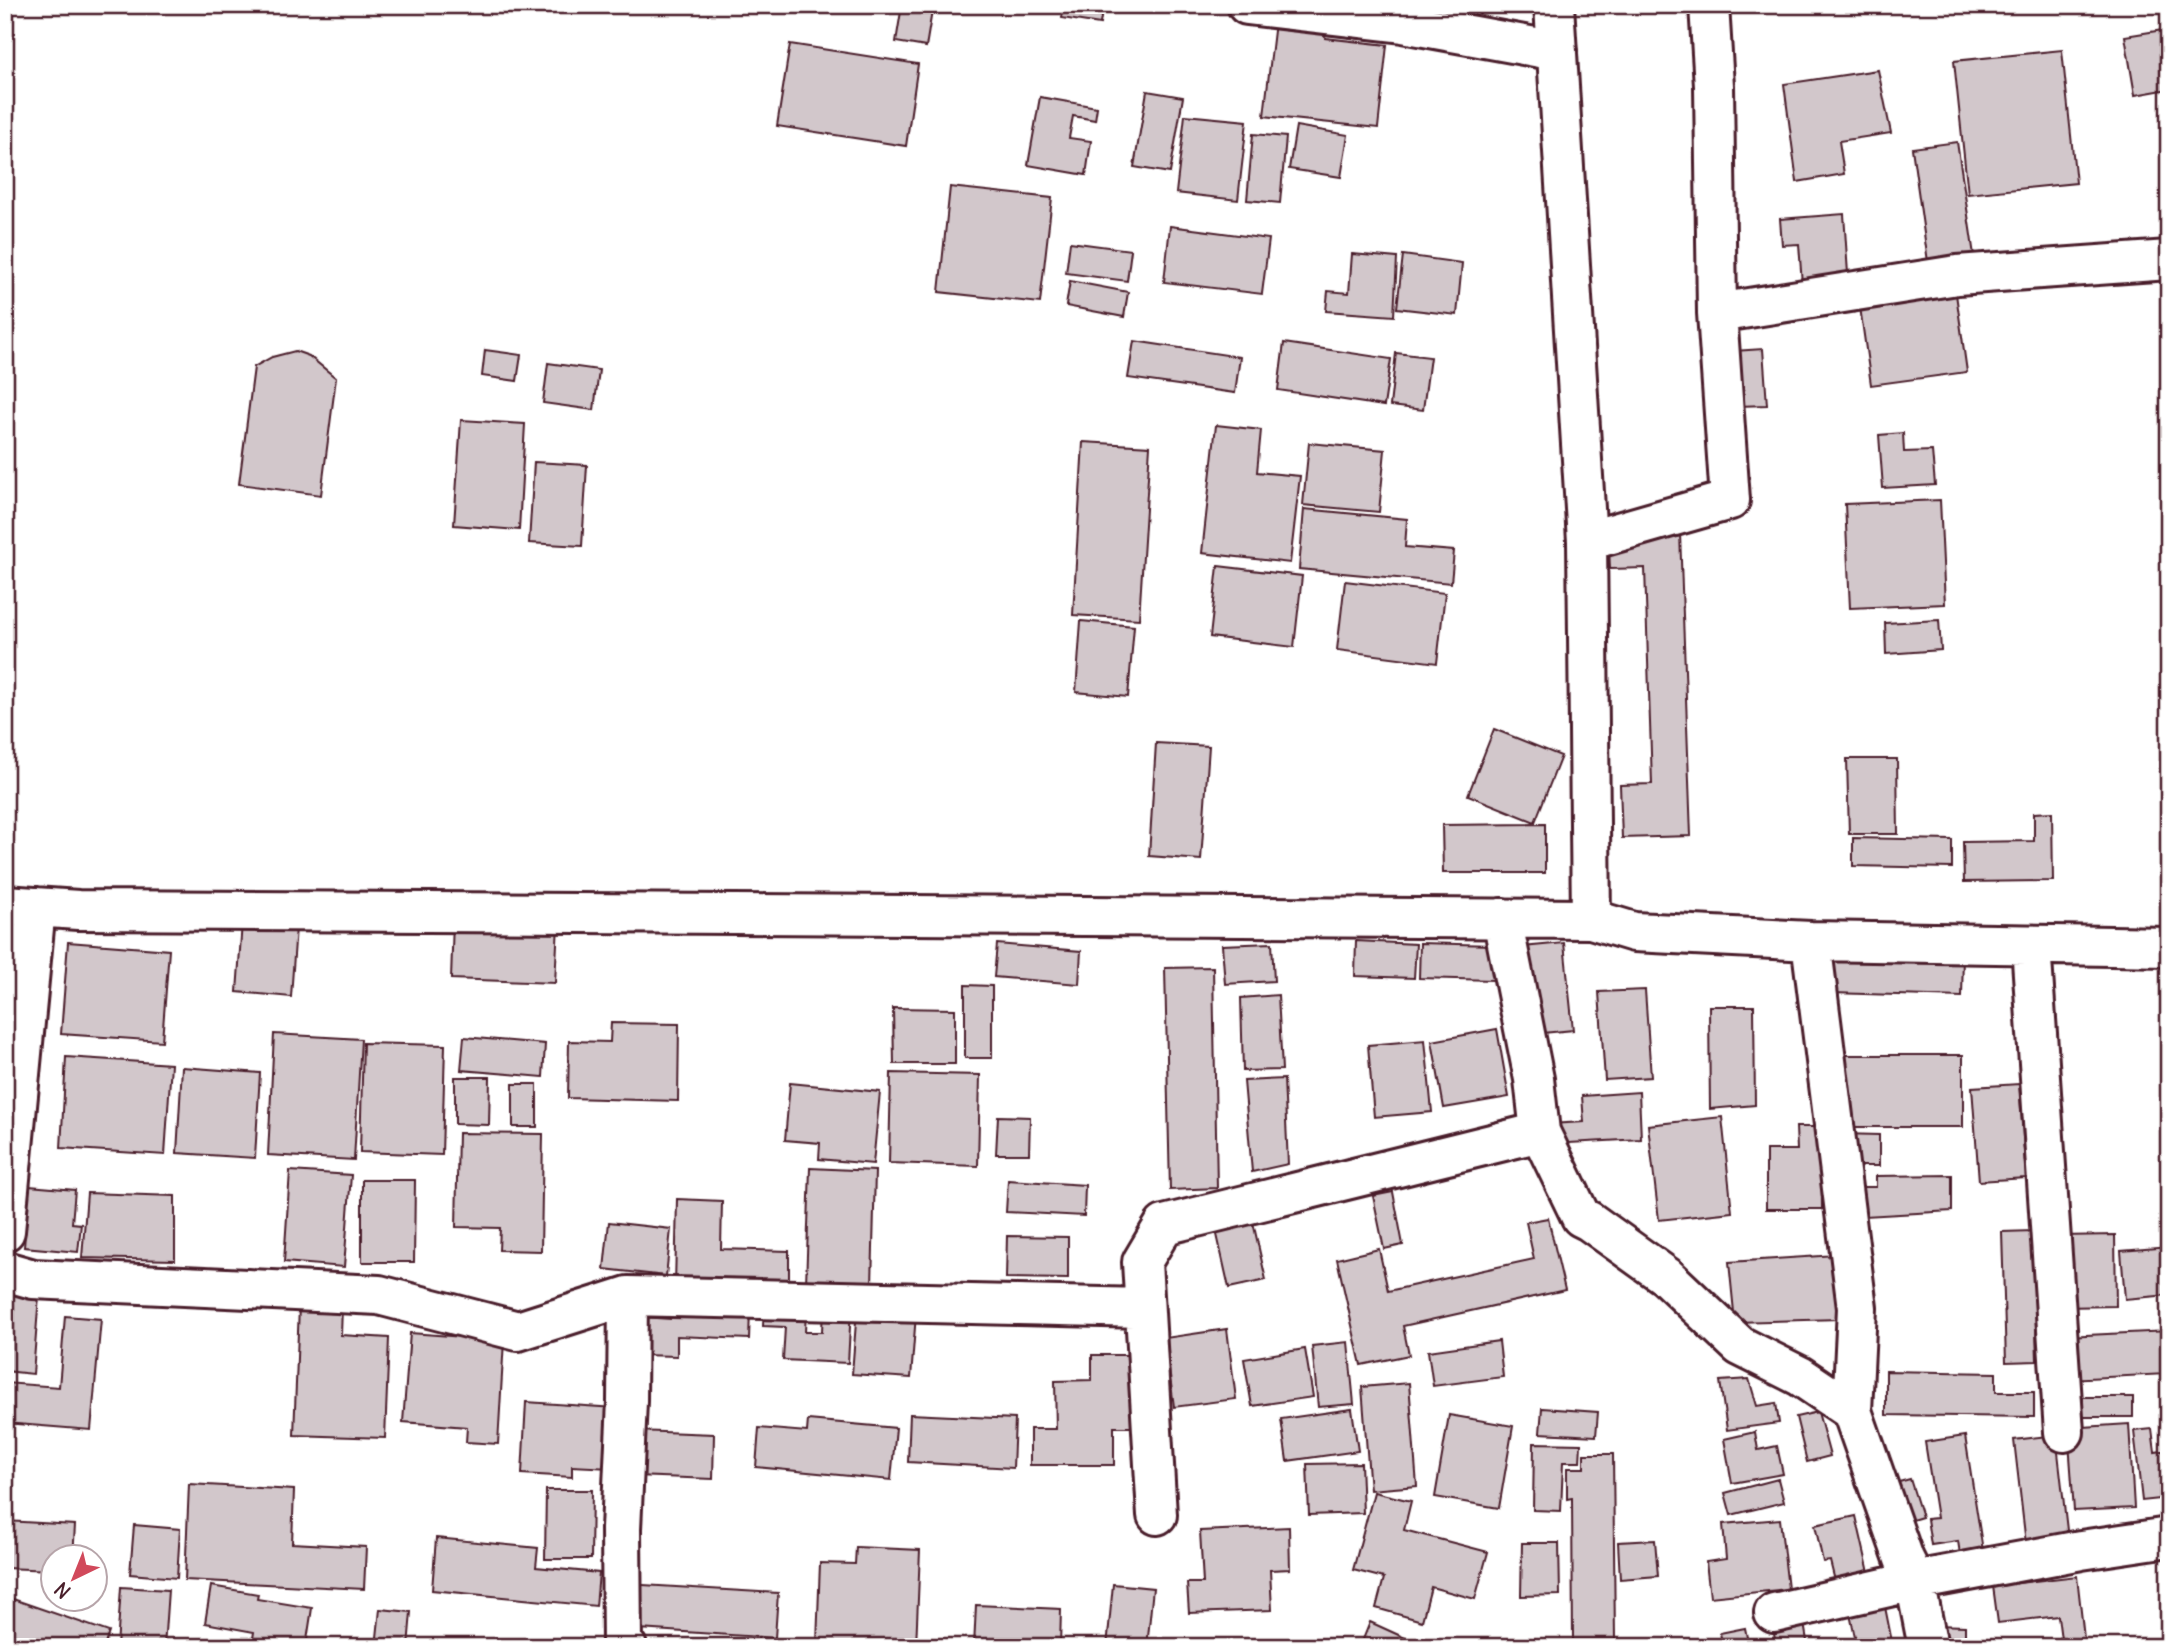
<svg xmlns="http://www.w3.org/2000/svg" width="2174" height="1652" font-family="Delius,sans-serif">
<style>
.building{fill:#d2c7cb;stroke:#4a1f2b;stroke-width:2}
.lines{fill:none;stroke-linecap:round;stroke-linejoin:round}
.minor-casing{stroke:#4a1f2b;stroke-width:44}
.minor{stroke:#fff;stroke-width:38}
</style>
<rect width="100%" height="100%" fill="#fff"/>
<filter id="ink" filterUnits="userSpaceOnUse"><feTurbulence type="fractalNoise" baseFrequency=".0143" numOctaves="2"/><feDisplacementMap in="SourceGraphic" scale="14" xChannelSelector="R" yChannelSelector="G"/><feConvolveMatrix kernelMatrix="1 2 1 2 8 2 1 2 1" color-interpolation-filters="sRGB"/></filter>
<g filter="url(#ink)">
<path class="building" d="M 902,5 L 933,5 L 926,47 L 896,42 Z
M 1064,5 L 1103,5 L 1100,24 L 1062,18 Z
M 1275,22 L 1326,27 L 1325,38 L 1387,45 L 1378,128 L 1264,116 Z
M 2169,29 L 2169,89 L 2135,95 L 2125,36 Z
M 790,44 L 918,64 L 906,146 L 777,126 Z
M 2062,50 L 2076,183 L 1968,194 L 1954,61 Z
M 1878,70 L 1891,133 L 1839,141 L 1844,174 L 1797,182 L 1784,84 Z
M 1147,91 L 1183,97 L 1170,173 L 1134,167 Z
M 1040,97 L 1097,107 L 1095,120 L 1073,116 L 1069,138 L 1091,141 L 1086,175 L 1028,165 Z
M 1185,115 L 1247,121 L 1238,200 L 1176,193 Z
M 1296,126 L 1348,135 L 1341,177 L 1289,169 Z
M 1253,134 L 1286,137 L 1280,203 L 1247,200 Z
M 1957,142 L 1975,262 L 1929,269 L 1912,148 Z
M 950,187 L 1052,198 L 1040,303 L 939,292 Z
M 1844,214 L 1848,274 L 1802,284 L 1799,244 L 1782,245 L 1780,219 Z
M 1170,226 L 1269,239 L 1262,294 L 1164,282 Z
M 1070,242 L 1131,250 L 1127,281 L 1066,273 Z
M 1352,254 L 1397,258 L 1394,316 L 1326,311 L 1328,291 L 1349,293 Z
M 1403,255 L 1462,263 L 1457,315 L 1397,308 Z
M 1070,281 L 1128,292 L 1124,317 L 1066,306 Z
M 1956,294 L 1967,372 L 1871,385 L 1860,307 Z
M 1134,341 L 1240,357 L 1235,393 L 1128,378 Z
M 1284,343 L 1391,359 L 1384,406 L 1278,390 Z
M 1763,349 L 1767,405 L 1738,406 L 1734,351 Z
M 485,350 L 521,355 L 517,381 L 482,376 Z
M 295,351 L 309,356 L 336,378 L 321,495 L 239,484 L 254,367 L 272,357 Z
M 1396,353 L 1430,357 L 1423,410 L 1390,406 Z
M 548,363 L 599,370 L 594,410 L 543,403 Z
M 461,420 L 525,424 L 519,530 L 454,525 Z
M 1216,425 L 1261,430 L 1257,472 L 1300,476 L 1290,563 L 1202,553 Z
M 1903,433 L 1904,452 L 1932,451 L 1935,485 L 1883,488 L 1879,435 Z
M 1083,442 L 1150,446 L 1139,619 L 1073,615 Z
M 1309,443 L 1385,450 L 1379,512 L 1303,505 Z
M 534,462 L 587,465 L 582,546 L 529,543 Z
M 1940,500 L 1945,604 L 1850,608 L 1845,504 Z
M 1304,509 L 1407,519 L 1405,547 L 1454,551 L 1451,583 L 1299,569 Z
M 1646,533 L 1680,533 L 1691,836 L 1622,838 L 1620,785 L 1652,784 L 1645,568 L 1610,569 L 1609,545 L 1646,544 Z
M 1218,566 L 1302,576 L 1294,647 L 1210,637 Z
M 1345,581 L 1445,593 L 1437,663 L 1337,650 Z
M 1939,620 L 1941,650 L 1886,654 L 1885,623 Z
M 1081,621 L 1134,626 L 1128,697 L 1076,692 Z
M 1494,729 L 1561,756 L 1535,822 L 1468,795 Z
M 1156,743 L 1209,746 L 1201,860 L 1149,856 Z
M 1847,759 L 1897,759 L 1898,834 L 1849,834 Z
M 2052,812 L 2053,881 L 1964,882 L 1963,842 L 2034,841 L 2034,813 Z
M 1545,824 L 1545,873 L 1443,873 L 1442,825 Z
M 1853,838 L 1952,840 L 1952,868 L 1853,866 Z
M 453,921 L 558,924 L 555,983 L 451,979 Z
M 242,922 L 296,927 L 291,997 L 237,992 Z
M 1356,941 L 1416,944 L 1414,978 L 1355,976 Z
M 68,942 L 169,950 L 162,1041 L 61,1034 Z
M 1272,943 L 1274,981 L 1225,984 L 1222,945 Z
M 1420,943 L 1493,945 L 1493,980 L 1419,978 Z
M 1564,943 L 1573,1030 L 1533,1034 L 1523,947 Z
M 997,944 L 1081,951 L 1079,984 L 994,977 Z
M 1833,952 L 1963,956 L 1962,997 L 1832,993 Z
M 1213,967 L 1217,1188 L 1170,1190 L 1165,968 Z
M 965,985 L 992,986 L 992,1058 L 965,1058 Z
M 1645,990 L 1651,1077 L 1605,1080 L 1599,992 Z
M 1278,995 L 1282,1070 L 1243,1071 L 1241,998 Z
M 1709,1006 L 1754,1006 L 1755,1105 L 1710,1109 Z
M 893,1008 L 955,1009 L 955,1064 L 894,1064 Z
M 611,1023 L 679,1024 L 678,1101 L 568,1098 L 569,1041 L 610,1042 Z
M 1497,1029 L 1509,1097 L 1444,1108 L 1432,1041 Z
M 274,1034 L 361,1039 L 354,1160 L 268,1155 Z
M 464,1037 L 545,1044 L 543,1077 L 461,1070 Z
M 1425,1040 L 1432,1112 L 1374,1117 L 1368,1045 Z
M 363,1043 L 445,1045 L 442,1155 L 360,1152 Z
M 1841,1055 L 1963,1055 L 1963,1127 L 1841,1127 Z
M 66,1057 L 171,1064 L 165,1155 L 61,1148 Z
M 182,1067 L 260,1073 L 255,1158 L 177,1153 Z
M 891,1073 L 980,1075 L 978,1166 L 889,1163 Z
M 455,1077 L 490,1077 L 489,1125 L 455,1124 Z
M 1284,1079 L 1288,1164 L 1252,1172 L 1244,1081 Z
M 790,1083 L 880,1092 L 873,1164 L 819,1159 L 820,1143 L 785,1140 Z
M 513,1084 L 537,1084 L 537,1127 L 513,1127 Z
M 2019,1084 L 2026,1178 L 1979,1181 L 1972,1087 Z
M 1639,1092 L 1641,1139 L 1551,1144 L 1549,1124 L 1584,1122 L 1582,1096 Z
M 998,1116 L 1030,1117 L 1029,1154 L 996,1154 Z
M 1722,1117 L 1732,1212 L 1659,1220 L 1648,1125 Z
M 2165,1121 L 2169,1121 L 2169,1200 L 2163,1200 Z
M 1796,1127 L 1821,1127 L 1822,1209 L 1766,1209 L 1766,1150 L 1797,1150 Z
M 458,1133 L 543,1134 L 541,1251 L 499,1250 L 500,1228 L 456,1227 Z
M 1842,1134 L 1879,1135 L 1879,1166 L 1842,1166 Z
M 810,1168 L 875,1171 L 872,1286 L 806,1284 Z
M 290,1171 L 351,1175 L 344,1267 L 284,1262 Z
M 1952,1175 L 1952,1211 L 1847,1217 L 1846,1187 L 1876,1187 L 1876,1176 Z
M 362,1180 L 415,1180 L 414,1262 L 362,1262 Z
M 1008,1180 L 1085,1185 L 1084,1216 L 1006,1212 Z
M 29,1186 L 75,1190 L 72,1223 L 81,1224 L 78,1252 L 24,1247 Z
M 1393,1192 L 1403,1245 L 1384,1249 L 1373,1196 Z
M 87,1193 L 175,1196 L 175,1260 L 82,1258 Z
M 677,1199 L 722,1201 L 721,1249 L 789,1251 L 789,1289 L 675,1286 Z
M 1548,1218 L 1565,1290 L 1403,1326 L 1409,1355 L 1361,1365 L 1337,1259 L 1379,1249 L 1388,1291 L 1534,1259 L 1526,1222 Z
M 609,1222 L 671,1229 L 666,1276 L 604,1269 Z
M 1253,1222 L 1266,1280 L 1229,1288 L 1216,1230 Z
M 2033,1231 L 2037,1361 L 2006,1362 L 2002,1232 Z
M 2115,1235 L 2116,1306 L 2062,1307 L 2060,1236 Z
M 1007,1236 L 1068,1237 L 1068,1279 L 1006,1278 Z
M 2169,1247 L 2169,1295 L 2125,1299 L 2121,1251 Z
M 1836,1255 L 1839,1319 L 1735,1322 L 1729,1262 Z
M 5,1292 L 39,1295 L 33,1374 L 5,1371 Z
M 299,1306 L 342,1307 L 341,1335 L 389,1338 L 385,1438 L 294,1435 Z
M 671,1307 L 750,1310 L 749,1339 L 677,1336 L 677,1356 L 639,1355 L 641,1317 L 670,1319 Z
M 823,1307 L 851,1308 L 848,1363 L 783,1360 L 785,1327 L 763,1326 L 764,1308 L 806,1309 L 805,1332 L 822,1332 Z
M 857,1309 L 916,1314 L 911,1378 L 852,1374 Z
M 65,1316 L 101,1319 L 91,1430 L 5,1423 L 5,1383 L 59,1387 Z
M 1227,1329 L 1236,1399 L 1174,1407 L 1165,1338 Z
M 2169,1331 L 2169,1399 L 2167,1399 L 2166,1374 L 2068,1379 L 2066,1336 Z
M 410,1333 L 504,1340 L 498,1444 L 466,1442 L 467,1427 L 403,1422 Z
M 1499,1341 L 1503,1377 L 1433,1386 L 1428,1351 Z
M 1348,1342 L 1354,1404 L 1318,1407 L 1312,1346 Z
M 1305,1349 L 1313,1397 L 1252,1406 L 1244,1359 Z
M 1092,1355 L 1144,1355 L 1144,1427 L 1114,1427 L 1114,1465 L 1030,1465 L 1030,1429 L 1056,1429 L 1055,1381 L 1092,1380 Z
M 1886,1371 L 1996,1373 L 1996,1392 L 2034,1392 L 2034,1417 L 1886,1415 Z
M 1749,1379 L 1757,1406 L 1776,1403 L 1779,1423 L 1727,1430 L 1720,1381 Z
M 1409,1383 L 1417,1486 L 1370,1490 L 1362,1387 Z
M 2083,1397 L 2133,1397 L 2133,1417 L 2083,1417 Z
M 526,1402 L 615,1408 L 611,1468 L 572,1466 L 572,1477 L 522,1474 Z
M 1542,1408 L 1598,1412 L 1596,1436 L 1540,1433 Z
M 1352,1409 L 1358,1451 L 1287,1461 L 1281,1419 Z
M 1818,1412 L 1830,1456 L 1807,1462 L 1796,1417 Z
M 910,1414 L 1015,1419 L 1013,1468 L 908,1462 Z
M 1449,1415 L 1513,1426 L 1499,1508 L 1435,1497 Z
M 808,1420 L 896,1428 L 891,1480 L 756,1467 L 759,1428 L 807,1432 Z
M 2129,1424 L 2134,1508 L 2074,1511 L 2068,1428 Z
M 2152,1429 L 2155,1452 L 2169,1450 L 2169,1498 L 2142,1501 L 2134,1431 Z
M 636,1431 L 714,1434 L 713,1479 L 635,1476 Z
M 1755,1432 L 1758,1450 L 1777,1446 L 1783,1474 L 1732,1483 L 1724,1439 Z
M 2056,1435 L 2068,1539 L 2026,1544 L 2014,1440 Z
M 1965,1436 L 1983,1551 L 1960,1554 L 1958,1541 L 1931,1545 L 1927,1519 L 1937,1518 L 1925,1442 Z
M 1534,1443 L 1581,1444 L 1580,1462 L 1563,1462 L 1561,1511 L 1533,1510 Z
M 1584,1454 L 1613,1454 L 1615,1640 L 1573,1640 L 1572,1498 L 1567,1499 L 1567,1468 L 1584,1468 Z
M 1361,1463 L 1363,1513 L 1309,1515 L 1307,1464 Z
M 1778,1479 L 1784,1502 L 1731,1515 L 1725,1493 Z
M 1910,1479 L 1922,1517 L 1899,1524 L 1888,1485 Z
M 189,1484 L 294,1490 L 292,1543 L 366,1547 L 364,1589 L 185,1580 Z
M 546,1490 L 592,1490 L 591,1559 L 545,1559 Z
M 1374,1492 L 1411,1501 L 1404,1530 L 1488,1552 L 1475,1599 L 1431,1587 L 1422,1621 L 1376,1608 L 1384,1578 L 1353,1570 Z
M 1856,1516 L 1870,1577 L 1836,1585 L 1830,1561 L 1823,1562 L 1815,1525 Z
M 1780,1519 L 1788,1589 L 1710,1597 L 1706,1562 L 1726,1559 L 1723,1524 Z
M 5,1521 L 75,1525 L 73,1558 L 52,1558 L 52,1570 L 5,1568 Z
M 134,1525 L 180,1529 L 177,1578 L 130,1574 Z
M 1289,1527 L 1290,1569 L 1270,1570 L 1272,1610 L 1189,1613 L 1187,1583 L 1203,1583 L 1200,1531 Z
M 436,1538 L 538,1548 L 536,1567 L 599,1573 L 596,1606 L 432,1590 Z
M 1655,1540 L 1658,1576 L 1620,1579 L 1618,1542 Z
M 1522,1543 L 1559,1543 L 1560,1595 L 1521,1596 Z
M 856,1547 L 920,1550 L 916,1647 L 817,1643 L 820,1563 L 855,1564 Z
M 2077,1576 L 2085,1647 L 2062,1647 L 2058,1616 L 1998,1623 L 1993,1586 Z
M 626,1584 L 778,1593 L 775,1638 L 624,1628 Z
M 1113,1584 L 1153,1588 L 1147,1647 L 1107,1647 Z
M 211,1586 L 258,1594 L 257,1599 L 312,1608 L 306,1647 L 264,1647 L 252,1645 L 254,1632 L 205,1623 Z
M 121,1587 L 168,1590 L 164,1647 L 117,1647 Z
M 7,1597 L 109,1632 L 104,1647 L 5,1647 Z
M 976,1605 L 1061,1609 L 1060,1647 L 974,1647 Z
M 1885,1607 L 1893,1647 L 1857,1647 L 1850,1614 Z
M 380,1609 L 411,1612 L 408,1647 L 376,1647 Z
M 1370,1622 L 1425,1647 L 1360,1647 Z
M 1804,1623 L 1808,1647 L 1776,1647 L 1773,1627 Z
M 1936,1625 L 1965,1626 L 1965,1647 L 1936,1647 Z
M 1745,1628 L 1749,1647 L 1723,1647 L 1720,1633 Z
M 1489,1641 L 1527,1641 L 1528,1647 L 1489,1647 Z"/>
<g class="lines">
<defs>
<path id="minor" d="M 1247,5 L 1403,23 L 1557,51
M 1554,5 L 1587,541 L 1591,919
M 1717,313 L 1957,275 L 2169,260
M 1587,541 L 1730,500 L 1717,313 L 1714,86 L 1709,5
M 5,905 L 78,910 L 1591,919 L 1634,932 L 1811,941 L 2169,947
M 1502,918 L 1534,1079 L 1540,1132 L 1581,1217 L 1589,1221 L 1667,1277 L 1740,1346 L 1800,1376 L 1852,1411 L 1904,1559 L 1915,1581 L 1928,1647
M 1811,941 L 1857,1308 L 1852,1411
M 2031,945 L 2064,1432
M 5,1231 L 36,907
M 5,1271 L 33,1279 L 379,1295 L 518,1331 L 628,1296 L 1144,1308
M 1157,1515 L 1142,1262 L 1164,1225 L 1540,1132
M 1774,1613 L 1915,1581 L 2081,1550 L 2169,1537
M 627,1647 L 622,1645 L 621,1529 L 627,1401 L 628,1296"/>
</defs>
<use href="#minor" class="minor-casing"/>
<use href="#minor" class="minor"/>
</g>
</g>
<rect width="2174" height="1652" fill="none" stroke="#fff" stroke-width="28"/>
<rect x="14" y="14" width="2146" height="1624" fill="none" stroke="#4a1f2b" stroke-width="2.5" filter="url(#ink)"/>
<g transform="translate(74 1578) rotate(223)"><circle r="33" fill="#ffffff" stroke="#b7a5aa" stroke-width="2"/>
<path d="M0-5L12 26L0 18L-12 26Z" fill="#d1495b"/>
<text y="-10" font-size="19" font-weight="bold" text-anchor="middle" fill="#4a1f2b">N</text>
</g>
</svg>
